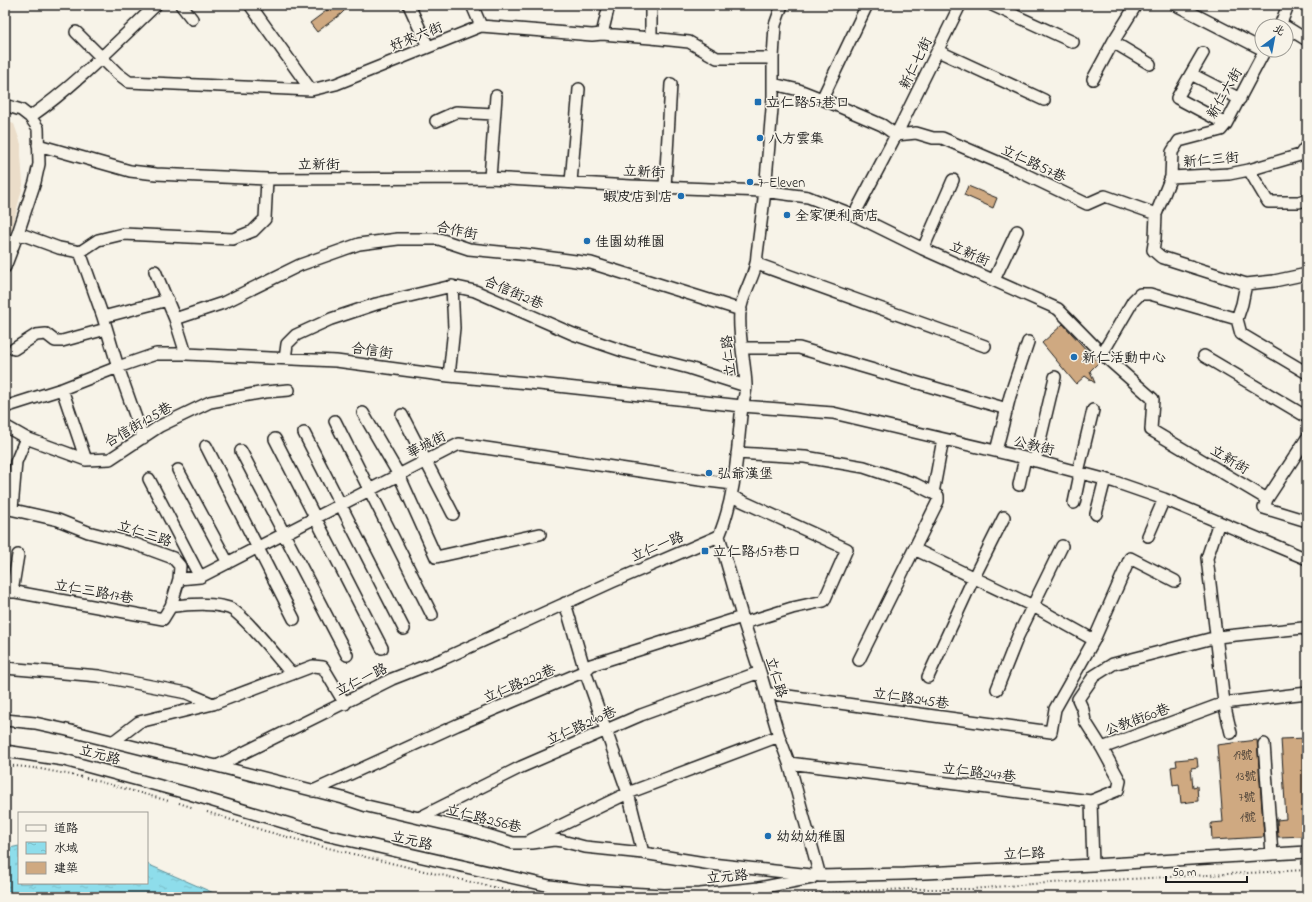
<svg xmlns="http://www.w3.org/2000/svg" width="1312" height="902" font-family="'Indie Flower','LXGW WenKai TC',sans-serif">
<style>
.built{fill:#ebddc9}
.water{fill:url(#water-ripples);stroke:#609098}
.building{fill:#cfa981;stroke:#1c1c1c}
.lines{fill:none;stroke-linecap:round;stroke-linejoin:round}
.minor-casing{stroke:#1c1c1c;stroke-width:14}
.path{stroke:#1c1c1c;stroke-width:2;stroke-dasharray:1 3;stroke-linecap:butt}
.minor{stroke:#f7f3e8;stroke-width:11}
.poi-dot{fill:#1f6fb2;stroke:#f7f3e8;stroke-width:1.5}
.labels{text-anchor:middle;stroke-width:3;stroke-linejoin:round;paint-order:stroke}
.number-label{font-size:12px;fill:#493f35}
.street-label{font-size:14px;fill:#1c1c1c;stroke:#f7f3e8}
.poi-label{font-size:14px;fill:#1c1c1c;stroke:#f7f3e8;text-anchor:start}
</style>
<defs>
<pattern id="water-ripples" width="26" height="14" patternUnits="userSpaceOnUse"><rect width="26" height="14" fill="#8eddeb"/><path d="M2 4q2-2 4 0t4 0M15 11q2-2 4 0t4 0" fill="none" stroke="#7abdc9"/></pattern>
</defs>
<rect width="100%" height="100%" fill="#f7f3e8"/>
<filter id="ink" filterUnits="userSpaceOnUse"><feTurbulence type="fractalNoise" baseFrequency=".025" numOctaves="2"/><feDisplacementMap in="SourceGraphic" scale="8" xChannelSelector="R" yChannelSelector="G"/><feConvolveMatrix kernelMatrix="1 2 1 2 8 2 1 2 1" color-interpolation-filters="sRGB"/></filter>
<g filter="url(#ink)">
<path class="built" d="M 5,121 L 14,124 L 21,144 L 21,155 L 23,185 L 10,236 L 5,249 Z"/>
<path class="water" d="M 19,846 L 19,883 L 147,883 L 147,864 L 223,897 L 5,897 L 5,849 Z"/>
<path class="building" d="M 334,5 L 350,5 L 341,14 L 317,32 L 310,23 Z
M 968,186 L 997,198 L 993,208 L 964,195 Z
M 1063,324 L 1098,363 L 1090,371 L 1095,383 L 1085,376 L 1076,384 L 1042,343 Z
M 1307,738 L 1307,836 L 1278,837 L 1277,820 L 1286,819 L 1281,739 Z
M 1257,740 L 1264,837 L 1212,840 L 1211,823 L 1223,822 L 1217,745 Z
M 1197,758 L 1198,767 L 1191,768 L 1193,787 L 1197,786 L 1198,801 L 1181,803 L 1179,784 L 1173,785 L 1171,767 L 1177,766 L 1176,760 Z"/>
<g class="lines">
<defs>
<path id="minor" d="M 181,5 L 192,19
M 250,5 L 311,90
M 409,5 L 428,47
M 472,5 L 481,26
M 782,5 L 775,25 L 773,58 L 773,97 L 765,191 L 757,254 C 757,275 742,292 740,312 C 738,336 745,361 746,385 C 746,394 742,405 741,415 C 737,455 735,498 719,536 L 744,623 L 760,672 L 779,736 L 789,763 L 820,876
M 992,5 L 1073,42
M 1176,5 L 1262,49
M 1280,26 L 1288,5
M 1286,27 L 1307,40
M 76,32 L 117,73 L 129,82 L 311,90 L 336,84 L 481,26 L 592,35 L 602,34 L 651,38 L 689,42 L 717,58 L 773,58
M 602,34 L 609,5
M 651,38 L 651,5
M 1113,42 L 1150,64
M 938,51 L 1044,100
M 1203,53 L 1177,98 L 1226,124
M 1191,74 L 1240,99
M 1093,79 L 1113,42 L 1136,5
M 773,84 L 799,90 L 822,99 L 882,125 L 896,135 L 916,133 L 933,138 L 942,138 L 1014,169 L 1087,204 L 1105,196 L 1156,214 L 1155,238 L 1153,250 L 1161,257 L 1246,284 L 1274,281 L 1307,274
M 822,99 L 867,5
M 5,105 L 21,110 L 30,117 L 38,128 L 39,164 L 35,182 L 18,233 L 5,267
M 30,117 C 76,85 115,44 156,5
M 436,121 L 456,112 L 494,114
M 38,145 L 130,171 L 156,174 L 267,179 L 490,178 L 631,186 L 763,191 L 808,197 L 854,215 L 923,249 L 1058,309 L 1102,354 L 1153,399 L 1151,430 L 1267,499
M 1249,170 L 1300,155 L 1307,145
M 1171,177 L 1229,174 L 1249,170 L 1268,202 L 1299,202 L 1307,199
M 490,178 L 496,96
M 571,182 L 579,89
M 665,187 L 671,84
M 1156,214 L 1171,177 L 1172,152 L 1179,141 L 1221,130 L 1226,124 L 1265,50
M 854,215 L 896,135 L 960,5
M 18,233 L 59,248 L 80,252 L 98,240 L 123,234 L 233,239 L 253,231 L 265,219 L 267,179
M 923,249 L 953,180
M 80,252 L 103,317 L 118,367 L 143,438
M 757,264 L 985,346
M 155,271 L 175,319 L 186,354
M 994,280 L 1017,231
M 103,317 L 168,300
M 175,319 L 223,303 L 300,265 L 359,244 L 398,239 L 439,239 L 469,249 L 530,255 L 591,263 L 741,310
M 1237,319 L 1241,334 L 1307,373
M 743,348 L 799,348 L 1007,409
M 14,349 L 36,335 L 46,334 L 55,341 L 62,341 L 106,329
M 1102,354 L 1133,301 L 1140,294 L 1150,294 L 1237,319 L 1242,304 L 1246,284
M 1204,356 L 1307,417
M 285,359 L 287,344 L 296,335 L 331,319 L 376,304 L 452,286 L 475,291 L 573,334 L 626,352 L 689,368 L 746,386
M 449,376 L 454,328 L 452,286
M 62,389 L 86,460
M 5,407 L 62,389 L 118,367 L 156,354 L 186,354 L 336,361 L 449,376 L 539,384 L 742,406 L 833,413 L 1025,458 L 1115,482 L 1164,499 L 1307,559
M 363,413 L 399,475 L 436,557 L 540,534
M 402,415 L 453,514
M 335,421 L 432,615
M 5,426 L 26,438 L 86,460 L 110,459 L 160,426 L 210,402 L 265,392 L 289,390
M 304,433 L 404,629
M 1307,438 L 1267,499 L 1264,508 L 1307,521
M 275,439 L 382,648
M 206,446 L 294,619
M 241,451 L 347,655
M 996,451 L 1010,396 L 1028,342
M 737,453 L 805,457 L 864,467 L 915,484 L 933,493
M 1035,461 L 1055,377
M 178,470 L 228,563
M 149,479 L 200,577
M 1019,485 L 1025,458
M 731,496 L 847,549 L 824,601 L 792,608 L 744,623
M 1074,503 L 1079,479 L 1078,472 L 1093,410
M 5,508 L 58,520 L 88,532 L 135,544 L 173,558 L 180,566 L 179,579 L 171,606 C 189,605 211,602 229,608 C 243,613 280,661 292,674
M 12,509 L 16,462 L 26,438
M 1096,514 L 1105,479
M 1219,522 L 1207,558 L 1224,703 L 1231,733
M 1148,536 L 1164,499
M 914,549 L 1033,606 L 1094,640
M 179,579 L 200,577 L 459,444 L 700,480 L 733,484
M 5,590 L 163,619 L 171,606
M 12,592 L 18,555
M 565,603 L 585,671 L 628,793 L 643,853
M 859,660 L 938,501 L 938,496 L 933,493 L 943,439
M 5,668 L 99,676 L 187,693 L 213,704
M 928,677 L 974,577 L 1004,517
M 997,689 L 1018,636 L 1062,546
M 766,693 L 1051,732 L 1055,709 L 1094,640 L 1130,558 L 1175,581
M 5,720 L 35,723 L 67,730 L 159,753 L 217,766 L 392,679 L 443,659 L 612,582 L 719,536
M 114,741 L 139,722 L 213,704 L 313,666 L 323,667 L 345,704
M 1264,744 L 1272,854
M 1102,748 L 1224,703 L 1307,693
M 5,751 L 64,760 L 190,794 L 326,835 L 550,886 L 588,891 L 664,895 L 700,894 L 759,888 L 812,878
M 789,763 L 1091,801 L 1118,790 L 1120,781 L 1102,748 L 1085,721 L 1083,710 L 1078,699 L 1094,676 L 1113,664 L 1217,637 L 1303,628 L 1307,631
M 217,766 L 343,798 L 367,806 L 471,830 L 513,843 L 532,843 L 554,840 L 562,841 L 585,847 L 643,853 L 711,864 L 820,876 L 904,874 L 1093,865 L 1307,852
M 313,791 L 457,725 L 585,671 L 591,665 L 742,617
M 1091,801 L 1093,865
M 419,818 L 521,767 L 641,715 L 760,672
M 531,840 L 628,793 L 779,736"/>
</defs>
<use href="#minor" class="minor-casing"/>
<path class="path" d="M 5,765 L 35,768 L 82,777
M 86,778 L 169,801
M 179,803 L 194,808
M 207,812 L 265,831 L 324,847 L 483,885 L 541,897
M 776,897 L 801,894 L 908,889 L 972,889 L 1031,884 L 1307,870"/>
<use href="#minor" class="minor"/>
</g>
</g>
<g class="poi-dot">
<rect x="754" y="98" width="8" height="8" rx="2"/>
<circle cx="760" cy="138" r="4"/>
<circle cx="750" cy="182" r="4"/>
<circle cx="681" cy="196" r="4"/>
<circle cx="787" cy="215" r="4"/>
<circle cx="587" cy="241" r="4"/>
<circle cx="1074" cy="357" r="4"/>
<circle cx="709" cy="473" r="4"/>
<rect x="701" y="547" width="8" height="8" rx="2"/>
<circle cx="768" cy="836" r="4"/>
</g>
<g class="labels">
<g class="number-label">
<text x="1243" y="759">19號</text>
<text x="1246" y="780">13號</text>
<text x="1247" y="801">7號</text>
<text x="1248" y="821">1號</text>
</g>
<g class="street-label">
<text transform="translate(416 36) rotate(-22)" y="5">好來六街</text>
<text transform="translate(915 63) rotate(-64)" y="5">新仁七街</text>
<text transform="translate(1224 93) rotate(-60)" y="5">新仁六街</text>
<text transform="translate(1211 159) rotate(-5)" y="5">新仁三街</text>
<text transform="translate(1034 163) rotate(25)" y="5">立仁路57巷</text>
<text x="319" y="169">立新街</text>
<text transform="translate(644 171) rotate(3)" y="5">立新街</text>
<text transform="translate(457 230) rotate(12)" y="5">合作街</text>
<text transform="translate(970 253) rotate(24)" y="5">立新街</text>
<text transform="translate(514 292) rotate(23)" y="5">合信街2巷</text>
<text transform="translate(372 350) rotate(8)" y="5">合信街</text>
<text transform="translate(728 356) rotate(-96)" y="5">立仁路</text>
<text transform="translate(138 424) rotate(-30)" y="5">合信街125巷</text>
<text transform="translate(426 444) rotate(-27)" y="5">華城街</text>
<text transform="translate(1034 445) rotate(14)" y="5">公教街</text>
<text transform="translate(1230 459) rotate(31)" y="5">立新街</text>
<text transform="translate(145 533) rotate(18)" y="5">立仁三路</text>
<text transform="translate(657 546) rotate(-23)" y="5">立仁一路</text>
<text transform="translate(94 591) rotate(10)" y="5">立仁三路17巷</text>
<text transform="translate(777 677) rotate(73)" y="5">立仁路</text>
<text transform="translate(361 679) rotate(-26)" y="5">立仁一路</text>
<text transform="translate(519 683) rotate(-23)" y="5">立仁路222巷</text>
<text transform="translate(911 698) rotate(8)" y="5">立仁路245巷</text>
<text transform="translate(1137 719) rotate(-20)" y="5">公教街60巷</text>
<text transform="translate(581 725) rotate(-24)" y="5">立仁路240巷</text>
<text transform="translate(100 754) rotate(15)" y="5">立元路</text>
<text transform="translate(979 772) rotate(7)" y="5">立仁路247巷</text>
<text transform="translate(484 818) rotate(14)" y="5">立仁路256巷</text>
<text transform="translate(412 840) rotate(13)" y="5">立元路</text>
<text transform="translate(1024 853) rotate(-3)" y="5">立仁路</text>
<text transform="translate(727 876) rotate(-5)" y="5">立元路</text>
</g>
<g class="poi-label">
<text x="766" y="107">立仁路57巷口</text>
<text x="768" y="143">八方雲集</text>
<text x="758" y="187">7-Eleven</text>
<text x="673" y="201" text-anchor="end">蝦皮店到店</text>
<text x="795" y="220">全家便利商店</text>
<text x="595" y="246">佳園幼稚園</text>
<text x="1082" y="362">新仁活動中心</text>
<text x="717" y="478">弘爺漢堡</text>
<text x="713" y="556">立仁路157巷口</text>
<text x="776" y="841">幼幼幼稚園</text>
</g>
</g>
<rect width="1312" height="902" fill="none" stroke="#f7f3e8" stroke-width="20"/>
<rect x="10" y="10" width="1292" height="882" fill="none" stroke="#1c1c1c" stroke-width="1.5" filter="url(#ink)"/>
<rect x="18" y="812" width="130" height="72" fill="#f7f3e8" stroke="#9f9d96"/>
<rect x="26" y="825" width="20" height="6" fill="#f7f3e8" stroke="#9f9d96"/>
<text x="54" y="832" font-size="12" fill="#1c1c1c">道路</text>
<rect x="26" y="842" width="20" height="12" fill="url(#water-ripples)" stroke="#9f9d96"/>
<text x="54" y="852" font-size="12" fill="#1c1c1c">水域</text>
<rect x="26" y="862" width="20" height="12" fill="#cfa981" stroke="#9f9d96"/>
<text x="54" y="872" font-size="12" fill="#1c1c1c">建築</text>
<g transform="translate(1274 38) rotate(32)"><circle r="19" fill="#f7f3e8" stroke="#9f9d96"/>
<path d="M0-3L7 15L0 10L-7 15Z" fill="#1f6fb2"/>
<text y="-6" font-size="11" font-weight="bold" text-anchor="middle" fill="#1c1c1c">北</text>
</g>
<path d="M1166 876v6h81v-6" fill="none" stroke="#1c1c1c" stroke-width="2"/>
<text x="1172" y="876" font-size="12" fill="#1c1c1c" stroke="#f7f3e8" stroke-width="3" paint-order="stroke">50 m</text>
</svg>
